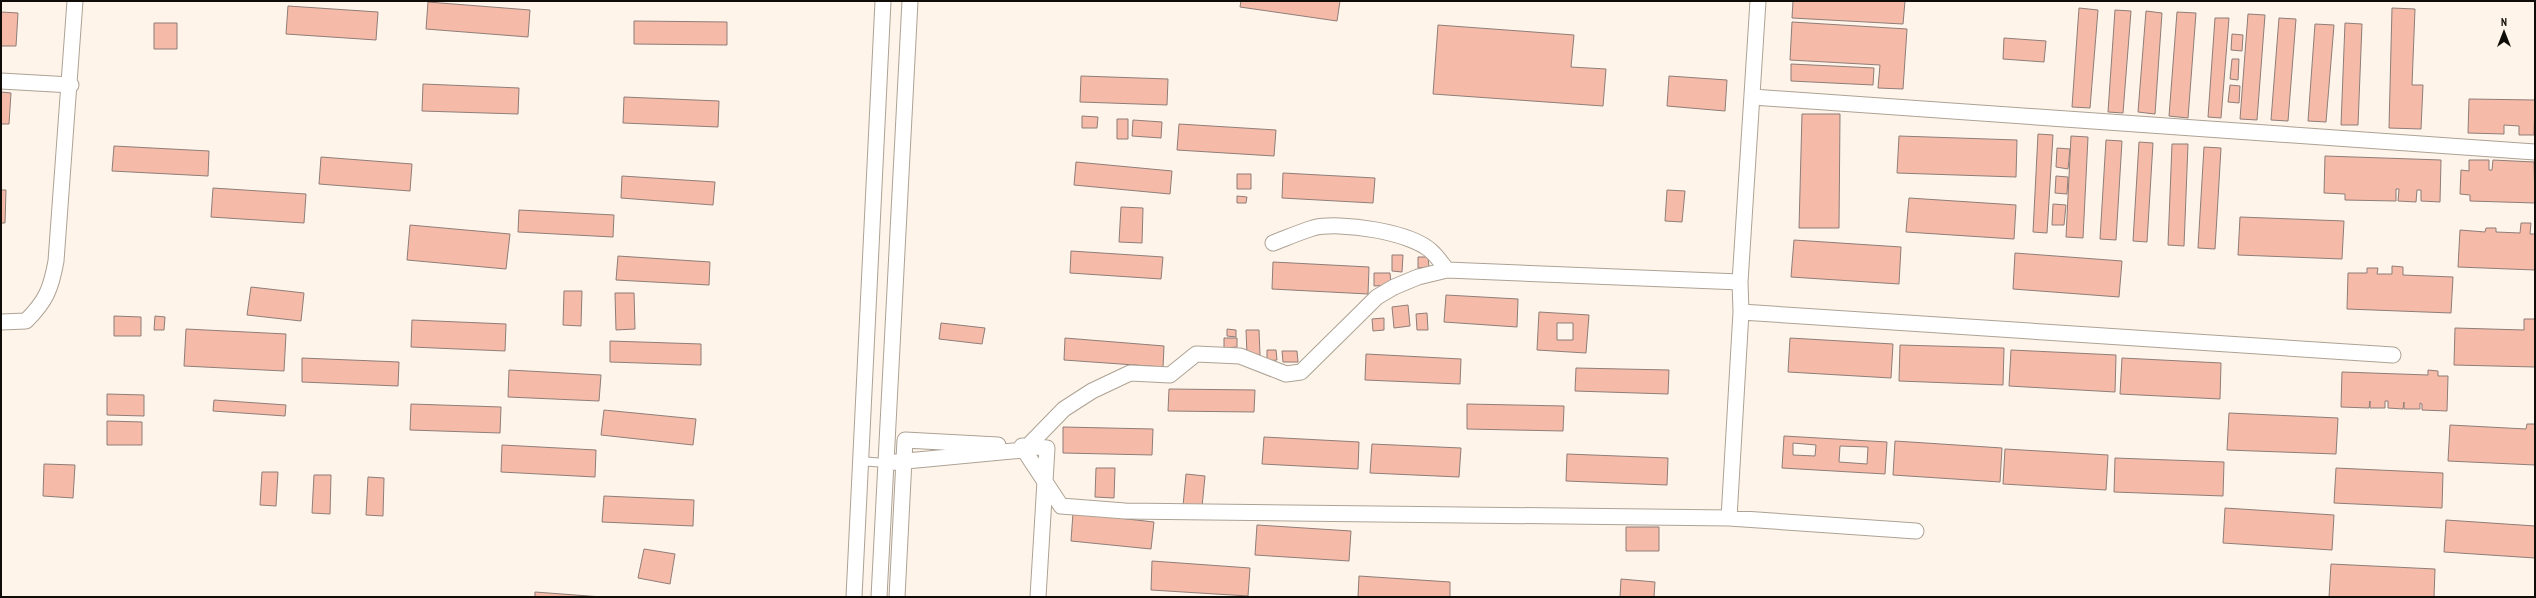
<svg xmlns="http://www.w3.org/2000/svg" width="2536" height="598" font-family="'PT Sans Narrow',sans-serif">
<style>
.building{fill:#f5bba8;stroke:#8f7d78;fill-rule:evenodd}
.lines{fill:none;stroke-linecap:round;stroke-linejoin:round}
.lane-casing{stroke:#ada294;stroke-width:10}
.street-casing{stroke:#ada294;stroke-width:17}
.lane{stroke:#fff;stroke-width:8}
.street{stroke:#fff;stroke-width:15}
</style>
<rect width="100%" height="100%" fill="#fef4e9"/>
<path class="building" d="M 1241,1 L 1340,1 L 1337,21 L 1240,7 Z
M 1793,1 L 1905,1 L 1903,24 L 1792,18 Z
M 428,2 L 530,10 L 528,37 L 426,29 Z
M 288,6 L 378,12 L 376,40 L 286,34 Z
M 2079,8 L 2098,10 L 2090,108 L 2072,107 Z
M 2392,8 L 2415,9 L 2412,85 L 2423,85 L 2421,129 L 2389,128 Z
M 2115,10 L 2131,11 L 2123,113 L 2108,112 Z
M 2146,11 L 2162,13 L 2155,114 L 2138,112 Z
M 1,12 L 18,13 L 16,46 L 1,46 Z
M 2177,12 L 2196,13 L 2188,118 L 2169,116 Z
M 2248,14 L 2265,15 L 2257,120 L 2240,119 Z
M 2215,18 L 2229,18 L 2221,118 L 2208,117 Z
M 2279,18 L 2296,19 L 2288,121 L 2271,120 Z
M 634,21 L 727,22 L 727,45 L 634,44 Z
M 1792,22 L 1907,29 L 1903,89 L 1878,88 L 1880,65 L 1790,60 Z
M 154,23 L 177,23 L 177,49 L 154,49 Z
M 2345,23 L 2362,24 L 2358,125 L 2341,125 Z
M 2315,24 L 2334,25 L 2326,122 L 2308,121 Z
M 1438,25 L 1574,35 L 1571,67 L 1606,69 L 1603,106 L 1433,94 Z
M 2232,34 L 2243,35 L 2242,51 L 2231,50 Z
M 2004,38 L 2046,41 L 2044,62 L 2003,59 Z
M 2232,59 L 2239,59 L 2238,80 L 2230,79 Z
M 1791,64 L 1874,68 L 1873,85 L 1791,81 Z
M 1081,76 L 1168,79 L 1167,105 L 1080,102 Z
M 1669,76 L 1727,80 L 1725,111 L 1667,106 Z
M 423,84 L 519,88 L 518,114 L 422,111 Z
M 2230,85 L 2240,86 L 2239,103 L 2228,102 Z
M 1,92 L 11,93 L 9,124 L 1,124 Z
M 624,97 L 719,101 L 718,127 L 623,123 Z
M 2469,99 L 2535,100 L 2534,135 L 2519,135 L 2519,126 L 2504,125 L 2504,134 L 2468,133 Z
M 1802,114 L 1840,114 L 1839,228 L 1799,228 Z
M 1082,116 L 1098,117 L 1097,128 L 1082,128 Z
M 1117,119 L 1128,119 L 1128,139 L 1117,139 Z
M 1133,120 L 1162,122 L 1161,138 L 1132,136 Z
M 1179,124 L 1276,130 L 1274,156 L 1177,150 Z
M 2038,134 L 2053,135 L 2047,233 L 2033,232 Z
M 1899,136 L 2017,140 L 2016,177 L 1897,173 Z
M 2071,136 L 2088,137 L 2083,238 L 2066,237 Z
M 2106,140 L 2122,141 L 2116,240 L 2100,239 Z
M 2139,142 L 2153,143 L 2147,242 L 2133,241 Z
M 2172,144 L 2188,144 L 2184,246 L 2168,245 Z
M 114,146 L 209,151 L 208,176 L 112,171 Z
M 2204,147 L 2221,148 L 2215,249 L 2198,248 Z
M 2057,148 L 2070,149 L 2068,169 L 2056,167 Z
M 2325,156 L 2441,160 L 2440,202 L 2421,201 L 2421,190 L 2417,190 L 2416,202 L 2398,201 L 2399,189 L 2396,189 L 2396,201 L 2345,200 L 2345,194 L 2324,193 Z
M 321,157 L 412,164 L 410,191 L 319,184 Z
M 2469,160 L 2489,160 L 2489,170 L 2492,170 L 2493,160 L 2534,162 L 2535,203 L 2470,201 L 2470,195 L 2460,194 L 2461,170 L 2469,171 Z
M 1076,162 L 1172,171 L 1170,194 L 1074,185 Z
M 1283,173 L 1375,178 L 1373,203 L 1282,198 Z
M 1237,174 L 1251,174 L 1251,189 L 1237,189 Z
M 622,176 L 715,182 L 713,205 L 621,198 Z
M 2056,176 L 2068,177 L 2067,194 L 2055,193 Z
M 213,188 L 306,194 L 304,223 L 211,217 Z
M 1,190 L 6,190 L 5,223 L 1,223 Z
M 1667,190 L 1685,191 L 1682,222 L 1665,221 Z
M 1237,196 L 1247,197 L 1246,203 L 1237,203 Z
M 1909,198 L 2016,205 L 2014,239 L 1906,232 Z
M 2053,204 L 2066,205 L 2064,225 L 2052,225 Z
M 1121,207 L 1143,208 L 1142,243 L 1119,242 Z
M 519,210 L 614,215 L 613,237 L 518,232 Z
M 2240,217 L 2344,221 L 2342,259 L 2238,255 Z
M 2521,223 L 2531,223 L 2530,234 L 2535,234 L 2535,270 L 2458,267 L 2460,230 L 2485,232 L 2486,228 L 2496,228 L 2496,232 L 2520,233 Z
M 410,225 L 510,234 L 506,269 L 407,260 Z
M 1794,240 L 1901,247 L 1899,284 L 1791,277 Z
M 1071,251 L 1163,257 L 1161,279 L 1070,273 Z
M 2015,253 L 2122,261 L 2119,297 L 2013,289 Z
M 1392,255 L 1403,255 L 1402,272 L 1392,271 Z
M 618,256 L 710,262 L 709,285 L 616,280 Z
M 1418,257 L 1428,257 L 1429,267 L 1418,268 Z
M 1273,262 L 1369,267 L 1368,294 L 1272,289 Z
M 2392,266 L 2403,267 L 2403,275 L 2453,277 L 2451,313 L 2347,309 L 2348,273 L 2367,273 L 2367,268 L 2378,268 L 2377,274 L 2392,274 Z
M 1374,273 L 1390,273 L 1391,285 L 1374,286 Z
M 251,287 L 304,293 L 301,321 L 247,315 Z
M 564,291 L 582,291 L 581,326 L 563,325 Z
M 615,293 L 634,293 L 635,329 L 616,330 Z
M 1446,295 L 1518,299 L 1517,327 L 1444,322 Z
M 1408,305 L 1410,326 L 1394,328 L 1392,307 Z
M 1539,312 L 1589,315 L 1586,353 L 1537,350 ZM 1557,323 L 1573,323 L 1573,340 L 1557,340 Z
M 1427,313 L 1428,330 L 1417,330 L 1416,314 Z
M 114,316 L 141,317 L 141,336 L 114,336 Z
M 155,316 L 165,317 L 164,330 L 154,330 Z
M 1384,318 L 1384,330 L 1373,331 L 1372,319 Z
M 2524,319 L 2535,319 L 2535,367 L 2454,365 L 2455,328 L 2524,330 Z
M 412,320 L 506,324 L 505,351 L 411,347 Z
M 941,323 L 985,328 L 982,344 L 939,339 Z
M 186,329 L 286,334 L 284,371 L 184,366 Z
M 1227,329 L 1236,330 L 1236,337 L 1227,336 Z
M 1246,330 L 1259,330 L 1260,355 L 1247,355 Z
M 1065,338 L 1164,346 L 1163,367 L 1064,360 Z
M 1224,338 L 1237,338 L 1237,347 L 1224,348 Z
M 1790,338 L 1893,344 L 1891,378 L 1788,372 Z
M 610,341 L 701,344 L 701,365 L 610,362 Z
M 1900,345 L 2004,348 L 2003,385 L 1899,381 Z
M 1267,350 L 1276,350 L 1277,360 L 1267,361 Z
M 2011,350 L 2116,355 L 2115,392 L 2009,386 Z
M 1282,351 L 1297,351 L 1298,362 L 1283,362 Z
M 1366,354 L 1461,359 L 1460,384 L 1365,380 Z
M 302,358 L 399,362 L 398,386 L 302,382 Z
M 2122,358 L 2221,363 L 2220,399 L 2120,394 Z
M 1576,368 L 1669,370 L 1668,394 L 1575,391 Z
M 509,370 L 601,375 L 599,401 L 508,397 Z
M 2428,370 L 2438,371 L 2438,376 L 2448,376 L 2447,411 L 2422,410 L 2422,404 L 2420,403 L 2420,409 L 2404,409 L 2404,402 L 2403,409 L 2388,408 L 2388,401 L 2385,401 L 2385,408 L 2370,408 L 2370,401 L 2369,408 L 2341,407 L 2342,372 L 2428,375 Z
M 1169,389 L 1255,390 L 1254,412 L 1168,411 Z
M 107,394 L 144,395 L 144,416 L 107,415 Z
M 214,400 L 286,405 L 285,416 L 213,411 Z
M 411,404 L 501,407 L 500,433 L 410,430 Z
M 1467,404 L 1564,406 L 1563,431 L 1467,429 Z
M 604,410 L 696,419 L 693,445 L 601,435 Z
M 2229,413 L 2338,418 L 2336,454 L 2227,450 Z
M 107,421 L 142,422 L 142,445 L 107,445 Z
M 2527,424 L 2535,424 L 2535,465 L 2448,461 L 2450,425 L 2526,429 Z
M 1063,427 L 1153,429 L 1152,455 L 1063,453 Z
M 1784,436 L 1887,442 L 1885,474 L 1782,468 ZM 1793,443 L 1816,445 L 1815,456 L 1793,455 ZM 1840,446 L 1868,447 L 1867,464 L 1839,462 Z
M 1264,437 L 1359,442 L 1358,469 L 1262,464 Z
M 1895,441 L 2002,448 L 2000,482 L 1893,475 Z
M 1372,444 L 1461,448 L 1459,477 L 1370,473 Z
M 502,445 L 596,450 L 595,477 L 501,472 Z
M 2005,449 L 2108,455 L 2106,490 L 2003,484 Z
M 1567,454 L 1668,458 L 1667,485 L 1566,481 Z
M 2115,458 L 2224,462 L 2223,496 L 2114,492 Z
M 44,464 L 75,465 L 73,498 L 43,496 Z
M 1096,468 L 1115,468 L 1114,498 L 1095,497 Z
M 2336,468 L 2443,473 L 2442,508 L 2334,503 Z
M 262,472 L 278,472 L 276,506 L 260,505 Z
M 1186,474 L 1205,476 L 1202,507 L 1183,506 Z
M 314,475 L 331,475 L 330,514 L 312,513 Z
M 368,477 L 384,478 L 383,516 L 366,515 Z
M 604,496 L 694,500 L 693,526 L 602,522 Z
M 2225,508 L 2334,515 L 2332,550 L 2223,543 Z
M 1073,513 L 1154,522 L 1151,549 L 1071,541 Z
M 2446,520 L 2535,526 L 2535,558 L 2444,552 Z
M 1257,525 L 1351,531 L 1349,561 L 1255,555 Z
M 1626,527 L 1659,527 L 1659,551 L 1626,551 Z
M 644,549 L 675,554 L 670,584 L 638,578 Z
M 1152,561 L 1250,568 L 1248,596 L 1151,590 Z
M 2331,564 L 2435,569 L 2434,597 L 2329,597 Z
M 1359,576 L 1450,582 L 1450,597 L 1358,597 Z
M 1621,579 L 1655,582 L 1654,597 L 1620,597 Z
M 535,592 L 602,597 L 535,597 Z"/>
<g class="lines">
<defs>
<path id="lane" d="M 860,461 L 885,463"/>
<path id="street" d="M 1,81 L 71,85
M 1753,97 L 2535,152
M 1273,243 C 1286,238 1300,232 1313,228 C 1340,221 1411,232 1431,251 C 1437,256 1442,264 1447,270
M 1741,312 L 2393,355
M 1,322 L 26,321 C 46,301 51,289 56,261 L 75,1
M 1022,446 L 1047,448 L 1038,597
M 1024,450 L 1064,409 L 1092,391 L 1130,373 L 1170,375 L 1196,354 L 1240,356 L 1286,374 L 1301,372 L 1377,297 L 1394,287 L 1418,277 L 1447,270 L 1740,282
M 885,463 L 1024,450 L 1061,506 L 1125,511 L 1729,518 L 1916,531
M 1729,518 L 1741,312 L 1740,282 L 1758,1
M 854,597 L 883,1
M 879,597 L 910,1
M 897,597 L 905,440 L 998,445"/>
</defs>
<use href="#lane" class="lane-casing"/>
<use href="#street" class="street-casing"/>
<use href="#lane" class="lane"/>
<use href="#street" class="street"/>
</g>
<rect width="2536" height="598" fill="none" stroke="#100c07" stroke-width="4"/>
<g transform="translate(2504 32)" stroke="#fef4e9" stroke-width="3" paint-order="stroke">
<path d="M0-3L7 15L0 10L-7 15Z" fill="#100c07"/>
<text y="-6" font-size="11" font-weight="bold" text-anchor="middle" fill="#100c07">N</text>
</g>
</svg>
